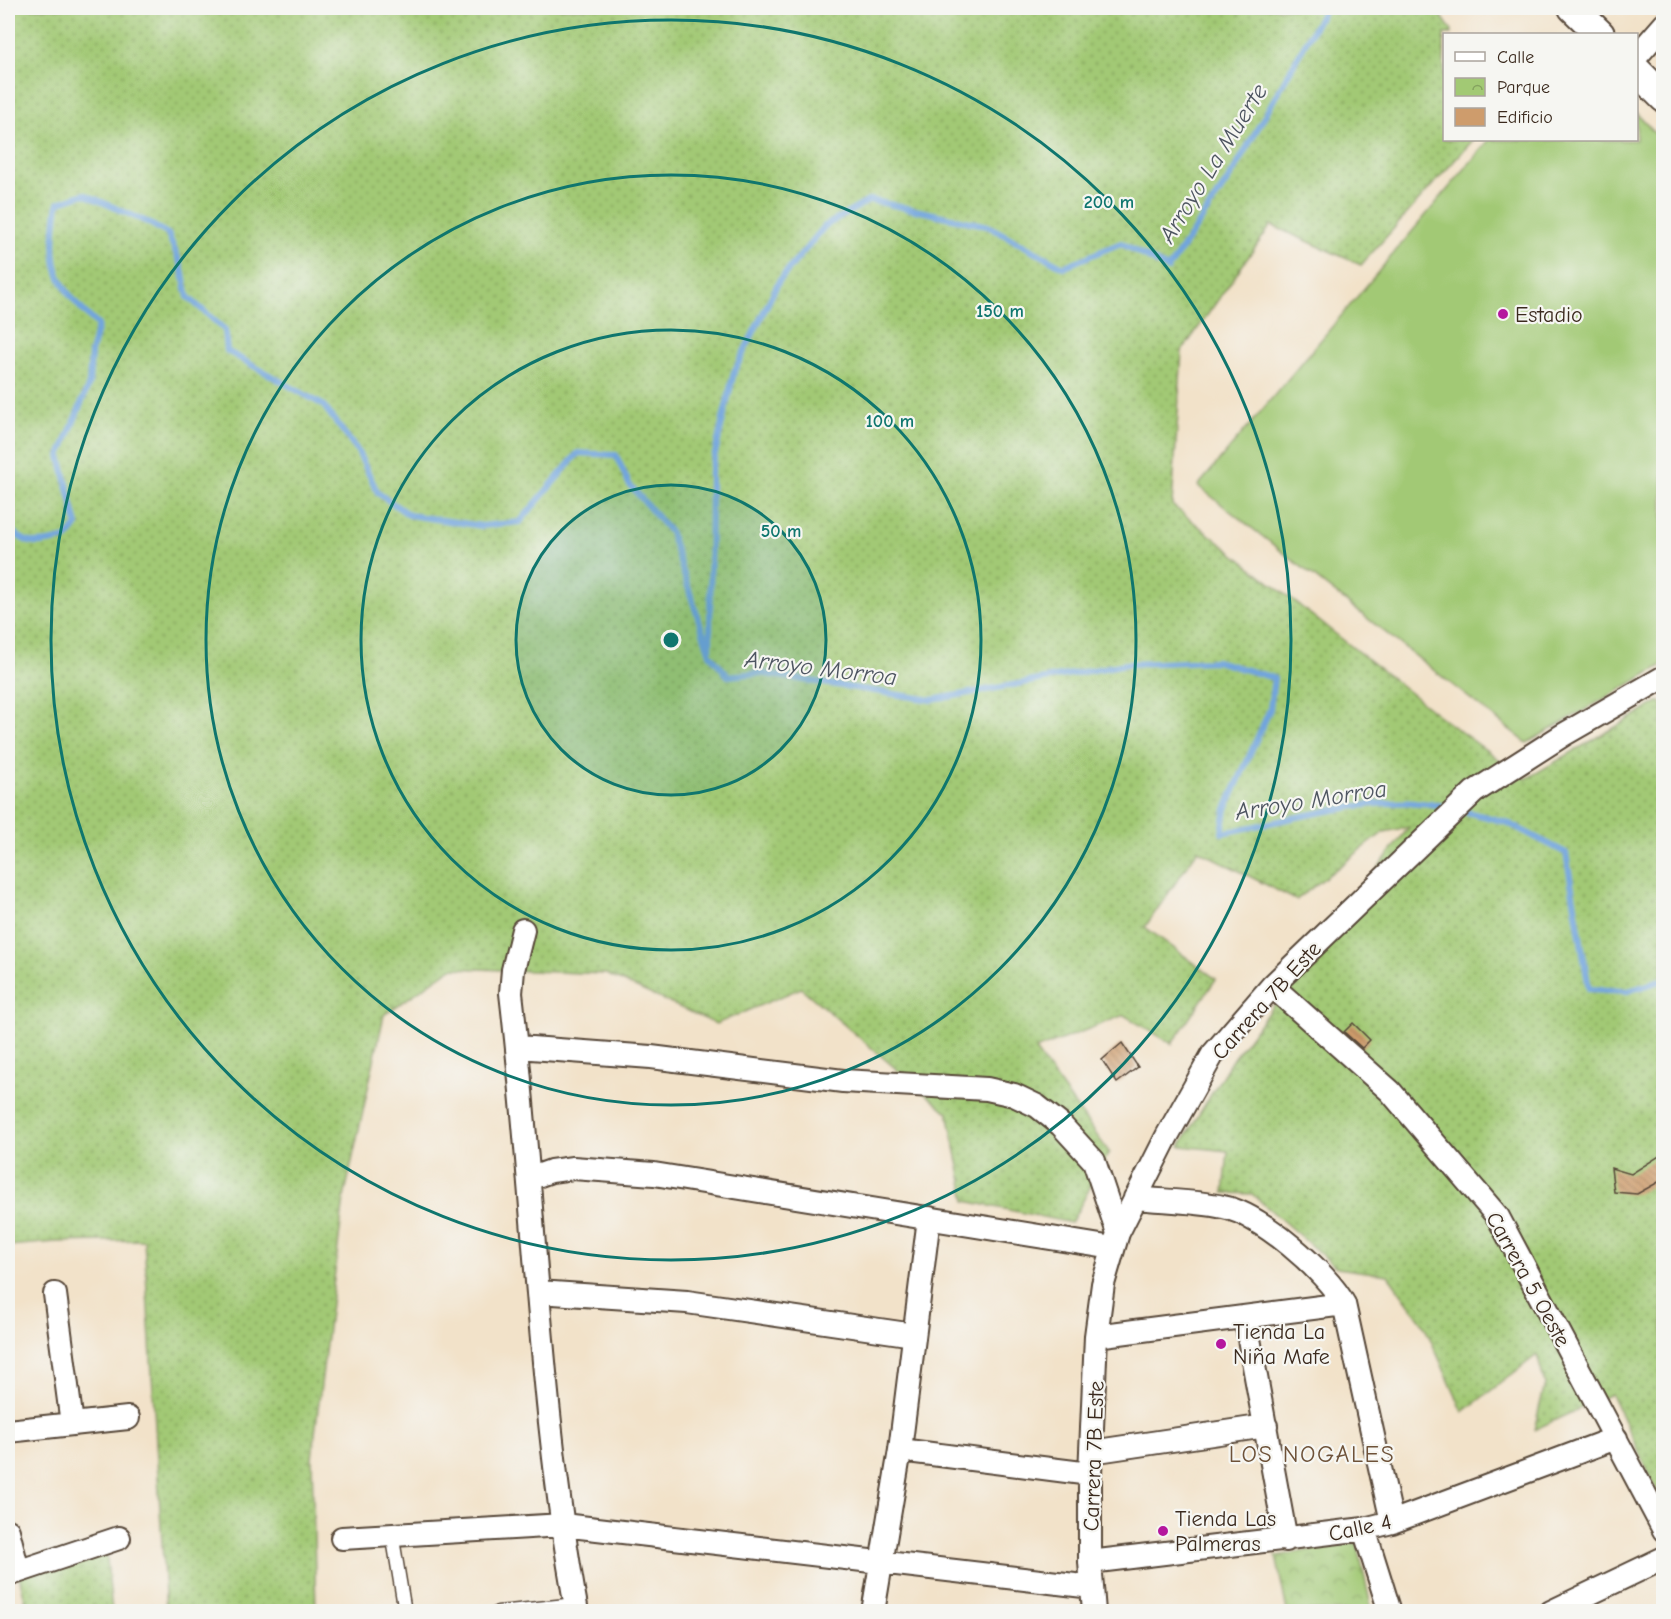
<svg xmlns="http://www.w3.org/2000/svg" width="1671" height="1619" font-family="'Comic Neue',sans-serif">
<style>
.grass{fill:url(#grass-dots);stroke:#6e7a49;stroke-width:1.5}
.park{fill:url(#park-crowns);stroke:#6e7a49;stroke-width:1.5}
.garden{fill:#a2c974;stroke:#6e7a49;stroke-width:1.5}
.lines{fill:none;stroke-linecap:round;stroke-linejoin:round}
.stream{stroke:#71a4dd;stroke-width:6}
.building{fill:url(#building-back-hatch)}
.service-casing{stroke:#564638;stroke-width:15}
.minor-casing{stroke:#564638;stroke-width:26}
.tertiary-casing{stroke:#564638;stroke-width:32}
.service{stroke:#fff;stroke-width:12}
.minor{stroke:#fff;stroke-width:22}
.tertiary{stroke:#fff;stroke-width:28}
.ring{fill:none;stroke:#0f766e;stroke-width:3}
.poi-dot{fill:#b5179e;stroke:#f6f6f2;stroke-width:2}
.labels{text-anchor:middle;stroke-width:4.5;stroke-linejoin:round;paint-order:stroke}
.poi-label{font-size:22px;fill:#3b2a1e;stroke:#f6f6f2;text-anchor:start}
.street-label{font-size:22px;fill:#3b2a1e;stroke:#f6f6f2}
.water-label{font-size:24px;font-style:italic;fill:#4e5561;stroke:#f6f6f2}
.neighbourhood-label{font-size:24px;letter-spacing:1.5px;fill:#6e5239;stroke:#f6f6f2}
.centre{fill:#0f766e;stroke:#f6f6f2;stroke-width:3}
.ring-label{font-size:18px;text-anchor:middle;font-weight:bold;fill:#0f766e;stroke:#f6f6f2;stroke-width:4.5;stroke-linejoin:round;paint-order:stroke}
</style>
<defs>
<pattern id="grass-dots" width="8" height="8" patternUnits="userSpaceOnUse" patternTransform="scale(1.5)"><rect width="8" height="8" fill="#a2c974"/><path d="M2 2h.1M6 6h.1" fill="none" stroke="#85a35f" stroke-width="1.8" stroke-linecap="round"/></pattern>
<pattern id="park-crowns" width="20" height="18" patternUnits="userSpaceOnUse" patternTransform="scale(1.5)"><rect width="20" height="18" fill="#a2c974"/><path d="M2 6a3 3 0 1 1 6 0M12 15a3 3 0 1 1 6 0" fill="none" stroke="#85a35f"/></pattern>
<pattern id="building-back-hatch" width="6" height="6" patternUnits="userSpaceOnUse" patternTransform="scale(1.5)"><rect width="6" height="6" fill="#ce9c6c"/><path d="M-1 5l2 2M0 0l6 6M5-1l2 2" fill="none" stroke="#a87f58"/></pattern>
</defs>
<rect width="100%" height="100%" fill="#f6f6f2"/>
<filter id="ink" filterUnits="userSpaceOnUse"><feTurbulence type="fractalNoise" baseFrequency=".0167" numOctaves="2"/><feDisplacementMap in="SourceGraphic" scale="12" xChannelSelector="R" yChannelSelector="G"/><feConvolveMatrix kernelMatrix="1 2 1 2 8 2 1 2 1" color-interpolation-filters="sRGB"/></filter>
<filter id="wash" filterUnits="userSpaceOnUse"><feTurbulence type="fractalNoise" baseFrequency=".008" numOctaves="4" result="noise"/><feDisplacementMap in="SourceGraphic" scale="24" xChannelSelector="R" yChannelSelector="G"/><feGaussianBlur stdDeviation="1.35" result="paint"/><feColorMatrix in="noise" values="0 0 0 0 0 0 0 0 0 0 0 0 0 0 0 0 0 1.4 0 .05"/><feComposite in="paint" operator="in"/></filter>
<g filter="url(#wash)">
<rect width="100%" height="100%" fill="#f2e2c9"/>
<path class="grass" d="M 8,8 L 1436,8 L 1452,31 L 1451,34 L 1444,34 L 1444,140 L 1473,140 L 1361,265 L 1271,225 L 1182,351 L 1172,505 L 1446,721 L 1526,779 L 1660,701 L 1663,707 L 1663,1503 L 1611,1394 L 1534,1430 L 1545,1384 L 1537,1355 L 1463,1412 L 1424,1325 L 1388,1275 L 1337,1268 L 1252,1194 L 1224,1193 L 1228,1151 L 1180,1146 L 1232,1060 L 1409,827 L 1384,832 L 1296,900 L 1198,850 L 1145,927 L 1216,979 L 1172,1044 L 1124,1015 L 1035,1050 L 1109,1152 L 1071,1223 L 966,1201 L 948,1113 L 801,988 L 716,1024 L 606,974 L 452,968 L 384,1015 L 344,1198 L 312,1458 L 316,1611 L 166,1611 L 144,1240 L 56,1242 L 8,1246 Z
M 106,1550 L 112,1611 L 28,1611 L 19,1576 Z"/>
<path class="park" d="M 1357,1542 L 1372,1611 L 1287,1611 L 1276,1556 Z"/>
<path class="garden" d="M 1637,114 L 1663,142 L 1663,665 L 1527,743 L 1198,486 L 1489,140 L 1636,140 Z"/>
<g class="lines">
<path class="stream" d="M 8,527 C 29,549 39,544 67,538 L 77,525 L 60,456 L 89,384 L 91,353 L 98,325 C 51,282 50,264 58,203 L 84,194 L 147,222 L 168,234 L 181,265 L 188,297 L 225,330 L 227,351 L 323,405 L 357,450 L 378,493 L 409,515 L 482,526 L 520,522 L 578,453 L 616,455 L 629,484 L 670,532 L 710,654 L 728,676 L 759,673 L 932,700 L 1126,664 L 1216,661 L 1274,678 L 1270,709 L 1226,809 L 1222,833 C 1288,821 1386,790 1451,808
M 710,648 L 711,471 L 734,372 L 779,281 L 825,226 L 870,200 L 988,226 L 1063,267 L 1121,243 L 1168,269 L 1232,174 L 1325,8
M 1463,811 L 1506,822 L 1566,853 L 1589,989 L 1628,991 L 1664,980"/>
</g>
<g id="blocks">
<path class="building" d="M 1353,1023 L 1370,1040 L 1362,1048 L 1344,1032 Z
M 1122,1043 L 1138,1067 L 1117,1083 L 1102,1060 Z
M 1664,1153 L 1664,1179 L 1637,1194 L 1614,1192 L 1611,1168 L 1631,1174 Z"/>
</g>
</g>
<g filter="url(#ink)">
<use href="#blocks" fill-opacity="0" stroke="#564638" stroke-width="1.5"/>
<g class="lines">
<defs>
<path id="service" d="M 392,1533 L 405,1612
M 498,1612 L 576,1604"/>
<path id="minor" d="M 1636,57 L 1664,25
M 523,930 L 513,970 L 511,993 C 535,1198 539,1409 577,1612
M 1272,986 L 1390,1091 L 1498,1217 L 1664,1530
M 518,1047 L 651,1057 L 843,1081 L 987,1089 L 1014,1095 L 1037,1106 L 1061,1125 L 1094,1161 L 1118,1233
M 529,1179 L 551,1171 L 573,1168 L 654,1174 L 1113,1248
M 1135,1198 C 1164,1201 1195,1201 1223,1207 C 1259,1213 1327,1272 1344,1304 L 1392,1522
M 538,1292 L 687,1302 L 914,1335
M 55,1294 L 72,1424
M 1245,1317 L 1286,1540
M 1096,1336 L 1344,1304
M 8,1431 L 128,1418
M 900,1450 L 1090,1474
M 1091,1452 L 1266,1426
M 1364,1529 L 1390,1612
M 8,1531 L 18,1571
M 342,1538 L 563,1525 L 1092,1587
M 1090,1562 L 1364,1529 L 1392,1522 L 1616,1438
M 8,1575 L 119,1538
M 873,1612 L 900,1450 L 929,1218
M 1094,1612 L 1090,1562 L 1090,1474 L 1096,1336 L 1103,1284 L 1118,1233 L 1167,1136 L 1213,1054 L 1272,986 L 1474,792 L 1563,735 L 1664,677
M 1551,1612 L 1664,1558"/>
<path id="tertiary" d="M 1573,8 L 1600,34
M 1636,70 L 1664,98"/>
</defs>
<use href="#service" class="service-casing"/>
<use href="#minor" class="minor-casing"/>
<use href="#tertiary" class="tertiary-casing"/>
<use href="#service" class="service"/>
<use href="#minor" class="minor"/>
<use href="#tertiary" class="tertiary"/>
</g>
</g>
<circle cx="671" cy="640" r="155" fill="#0f766e" fill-opacity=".12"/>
<g class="ring">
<circle cx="671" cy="640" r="155"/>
<circle cx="671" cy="640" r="310"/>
<circle cx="671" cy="640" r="465"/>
<circle cx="671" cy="640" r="620"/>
</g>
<g class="poi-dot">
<circle cx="1503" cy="314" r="6"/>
<circle cx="1221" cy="1344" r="6"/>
<circle cx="1163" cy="1531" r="6"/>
</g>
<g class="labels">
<g class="poi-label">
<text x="1515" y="322">Estadio</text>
<text x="1233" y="1339">Tienda La<tspan x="1233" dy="25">Niña Mafe</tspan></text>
<text x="1175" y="1526">Tienda Las<tspan x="1175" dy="25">Palmeras</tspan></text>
</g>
<g class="street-label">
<text transform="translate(1266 1000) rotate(-48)" y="8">Carrera 7B Este</text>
<text transform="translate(1529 1279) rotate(61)" y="8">Carrera 5 Oeste</text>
<text transform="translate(1093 1456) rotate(-88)" y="8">Carrera 7B Este</text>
<text transform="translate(1360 1527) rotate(-12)" y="8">Calle 4</text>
</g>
<g class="water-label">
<text transform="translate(1213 163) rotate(-58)" y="8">Arroyo La Muerte</text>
<text transform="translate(821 668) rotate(7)" y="8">Arroyo Morroa</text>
<text transform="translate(1311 800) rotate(-9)" y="8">Arroyo Morroa</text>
</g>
<g class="neighbourhood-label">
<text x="1312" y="1462">LOS NOGALES</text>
</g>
</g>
<circle cx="671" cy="640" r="9" class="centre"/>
<g class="ring-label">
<text x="1109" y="208">200 m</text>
<text x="1000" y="317">150 m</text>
<text x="890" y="427">100 m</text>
<text x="781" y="537">50 m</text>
</g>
<rect width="1671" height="1619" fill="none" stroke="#f6f6f2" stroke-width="30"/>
<rect x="1443" y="33" width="195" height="108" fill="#f6f6f2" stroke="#aba49d" stroke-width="1.5"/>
<rect x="1455" y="52" width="30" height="9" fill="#ffffff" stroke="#aba49d" stroke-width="1.5"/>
<text x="1497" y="63" font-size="18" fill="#3b2a1e">Calle</text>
<rect x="1455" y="78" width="30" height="18" fill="url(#park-crowns)" stroke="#aba49d" stroke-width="1.5"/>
<text x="1497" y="93" font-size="18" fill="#3b2a1e">Parque</text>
<rect x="1455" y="108" width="30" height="18" fill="#ce9c6c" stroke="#aba49d" stroke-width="1.5"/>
<text x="1497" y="123" font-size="18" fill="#3b2a1e">Edificio</text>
</svg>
